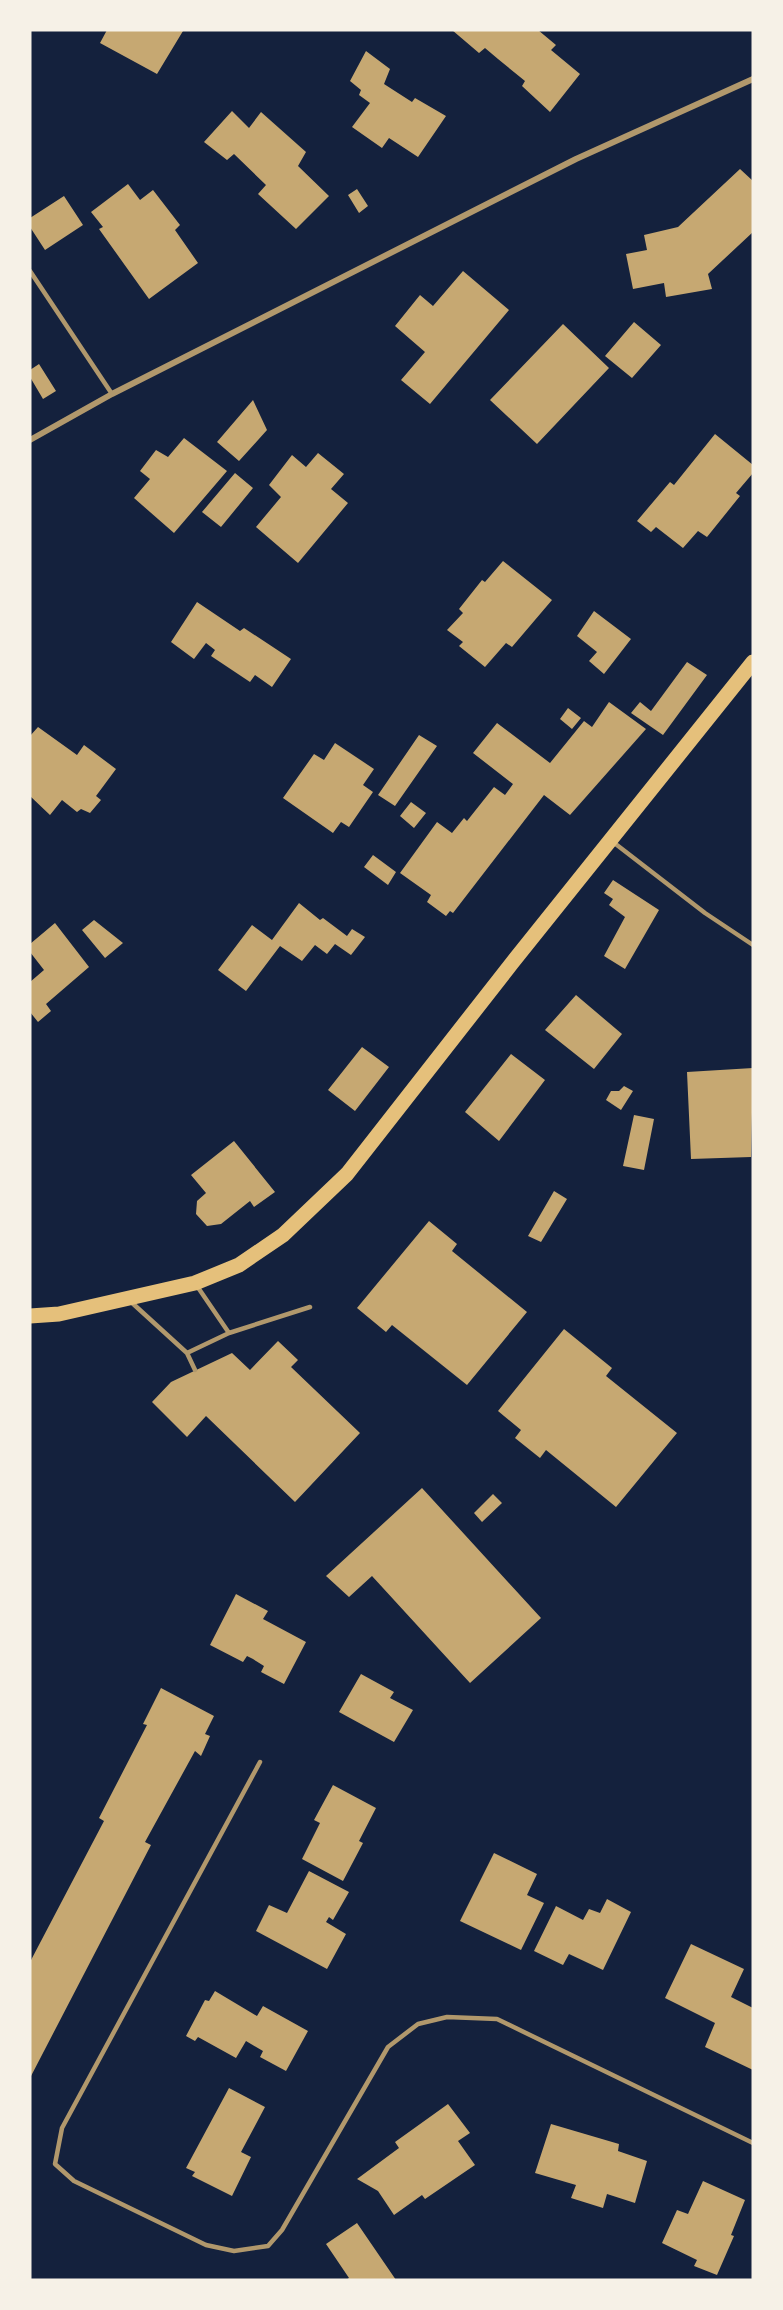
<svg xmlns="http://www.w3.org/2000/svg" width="783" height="2310" font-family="Manrope,sans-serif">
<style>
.building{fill:#c6a872}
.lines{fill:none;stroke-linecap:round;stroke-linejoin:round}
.service{stroke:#b1986c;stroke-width:4.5}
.minor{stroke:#b1986c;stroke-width:6}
.primary{stroke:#e5c07b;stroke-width:15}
</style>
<rect width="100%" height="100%" fill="#14213d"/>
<path class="building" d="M 107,30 L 181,30 L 183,31 L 157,74 L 100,43 Z
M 452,30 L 538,30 L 556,45 L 551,50 L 580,74 L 550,112 L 522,86 L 525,81 L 498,59 L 485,48 L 479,53 Z
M 366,51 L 390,69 L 384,84 L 412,102 L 415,98 L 446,116 L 418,157 L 389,138 L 382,148 L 352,127 L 370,103 L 359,95 L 361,90 L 350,81 Z
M 232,111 L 249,128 L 261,112 L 306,152 L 298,166 L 329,196 L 296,229 L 258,194 L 266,185 L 234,154 L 227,160 L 204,142 Z
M 740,169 L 753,181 L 753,232 L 708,274 L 712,289 L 666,297 L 664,283 L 633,289 L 626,254 L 647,250 L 644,235 L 678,227 Z
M 128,184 L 140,200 L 153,190 L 180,225 L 175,230 L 198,263 L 149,299 L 99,229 L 103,227 L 91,212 Z
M 357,189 L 368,206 L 359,213 L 348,195 Z
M 64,196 L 83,225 L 45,250 L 30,227 L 30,218 Z
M 463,271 L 509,310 L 430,404 L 401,380 L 425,352 L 395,326 L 420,295 L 433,306 Z
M 634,322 L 661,345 L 632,378 L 605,356 Z
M 563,324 L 609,368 L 537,444 L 490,400 Z
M 39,364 L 56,391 L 43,399 L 30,377 L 30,370 Z
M 253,400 L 267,430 L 239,461 L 217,442 Z
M 715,434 L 753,465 L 753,473 L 736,493 L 740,496 L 707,537 L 698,531 L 683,548 L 656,527 L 651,532 L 637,521 L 670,482 L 674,485 Z
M 184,438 L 227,471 L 174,533 L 134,498 L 150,479 L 140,471 L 156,450 L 168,457 Z
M 318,453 L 344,474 L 331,489 L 348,503 L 298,563 L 256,527 L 281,497 L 269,485 L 292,455 L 306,467 Z
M 235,473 L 253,488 L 221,527 L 202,512 Z
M 503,561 L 552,600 L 512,647 L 506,643 L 485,667 L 459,646 L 463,642 L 447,630 L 463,613 L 459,609 L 482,580 L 485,582 Z
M 197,602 L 240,631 L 244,628 L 291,659 L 272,687 L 255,675 L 250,682 L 211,656 L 215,650 L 206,643 L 194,659 L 171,642 Z
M 594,611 L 631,639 L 604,674 L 589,661 L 597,652 L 577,636 Z
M 687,662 L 707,675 L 663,735 L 631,713 L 640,702 L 651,711 Z
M 609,702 L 646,729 L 570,815 L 544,795 L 453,913 L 450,911 L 446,916 L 427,902 L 431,895 L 400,873 L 437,822 L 452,833 L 464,818 L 467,821 L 494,787 L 505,795 L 513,784 L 473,753 L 497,723 L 550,763 L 584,721 L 592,727 Z
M 568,708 L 581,718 L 572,729 L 560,719 Z
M 38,727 L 77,755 L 84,745 L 116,769 L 96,796 L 101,800 L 90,813 L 81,809 L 77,812 L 62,800 L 50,815 L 30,796 L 30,736 Z
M 419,735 L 437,746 L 395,806 L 378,795 Z
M 335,743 L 374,769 L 363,785 L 373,792 L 349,827 L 341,822 L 333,833 L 283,798 L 314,754 L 324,760 Z
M 411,802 L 426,813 L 414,828 L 400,816 Z
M 373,855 L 396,872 L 388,885 L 364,867 Z
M 613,880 L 659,910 L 625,969 L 604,956 L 625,917 L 609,905 L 613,899 L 604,893 Z
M 299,903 L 320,920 L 323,918 L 347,936 L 352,929 L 365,937 L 351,955 L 335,944 L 327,954 L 315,945 L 302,961 L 280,946 L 246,991 L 218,970 L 252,925 L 272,940 Z
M 94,920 L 123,943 L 105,958 L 82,930 Z
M 55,923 L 89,967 L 46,1004 L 51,1011 L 38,1022 L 30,1012 L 30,982 L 44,970 L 30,952 L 30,944 Z
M 576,995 L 622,1034 L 594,1069 L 545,1030 Z
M 362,1047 L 389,1067 L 355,1111 L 328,1090 Z
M 511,1054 L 545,1080 L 499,1141 L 465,1112 Z
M 753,1068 L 751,1157 L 691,1159 L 687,1072 Z
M 624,1086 L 633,1091 L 621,1110 L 606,1100 L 611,1091 L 619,1091 Z
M 634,1115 L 654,1119 L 644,1170 L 623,1166 Z
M 234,1141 L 275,1192 L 254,1207 L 250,1201 L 221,1224 L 207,1226 L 196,1214 L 197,1201 L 206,1193 L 191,1175 Z
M 554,1191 L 567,1199 L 541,1242 L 528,1236 Z
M 429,1221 L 457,1244 L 452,1251 L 527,1312 L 467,1385 L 392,1325 L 386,1332 L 357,1308 Z
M 564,1329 L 612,1368 L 606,1376 L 677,1433 L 616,1507 L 546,1450 L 540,1458 L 515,1438 L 521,1430 L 498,1411 Z
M 278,1341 L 298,1360 L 291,1367 L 360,1433 L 295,1502 L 206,1416 L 187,1437 L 152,1402 L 171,1382 L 232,1353 L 250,1370 Z
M 422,1488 L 541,1618 L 470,1683 L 372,1576 L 349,1597 L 326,1576 Z
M 493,1494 L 502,1503 L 482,1522 L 474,1513 Z
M 236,1594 L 268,1611 L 263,1619 L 306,1642 L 284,1684 L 261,1672 L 264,1666 L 253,1659 L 247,1656 L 243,1662 L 210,1645 Z
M 361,1674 L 394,1692 L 390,1698 L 413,1710 L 394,1742 L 339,1712 Z
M 161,1688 L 214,1716 L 205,1734 L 210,1736 L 201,1756 L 195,1751 L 145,1842 L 151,1845 L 30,2078 L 30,1962 L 104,1821 L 99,1818 L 147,1725 L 143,1724 Z
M 333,1785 L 376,1808 L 359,1841 L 363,1843 L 343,1881 L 302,1859 L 320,1823 L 314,1820 Z
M 494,1853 L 537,1874 L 527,1895 L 544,1903 L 521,1950 L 460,1921 Z
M 309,1871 L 349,1892 L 333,1920 L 329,1917 L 326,1922 L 346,1934 L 327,1969 L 256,1931 L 269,1905 L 287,1913 Z
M 607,1899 L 631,1912 L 603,1970 L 569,1954 L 563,1965 L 534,1951 L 556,1906 L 583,1920 L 589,1909 L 600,1913 Z
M 691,1944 L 744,1969 L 731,1997 L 753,2008 L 753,2070 L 705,2047 L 715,2023 L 665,1998 Z
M 215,1991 L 257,2016 L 263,2006 L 308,2031 L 286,2071 L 260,2057 L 263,2051 L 246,2041 L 236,2058 L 198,2037 L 195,2041 L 186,2036 L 205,2000 L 209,2001 Z
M 229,2088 L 265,2107 L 241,2152 L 251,2157 L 232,2196 L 192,2176 L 195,2172 L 186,2168 Z
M 448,2104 L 470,2133 L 458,2141 L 475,2165 L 425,2199 L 422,2195 L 394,2215 L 378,2191 L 357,2179 L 399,2148 L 395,2142 Z
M 551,2124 L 619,2144 L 618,2151 L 647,2161 L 635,2203 L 607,2194 L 603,2208 L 571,2198 L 576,2185 L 535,2173 Z
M 703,2181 L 745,2200 L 731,2235 L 734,2236 L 717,2275 L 694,2266 L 697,2260 L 662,2243 L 677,2210 L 688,2214 Z
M 357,2223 L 396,2280 L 346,2280 L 349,2278 L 326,2244 Z"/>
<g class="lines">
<path class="service" d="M 30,271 L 112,394
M 613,842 L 705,913 L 753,945
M 197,1286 L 229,1333 L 310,1307
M 130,1301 L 187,1353 L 229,1333
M 187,1353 L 195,1370
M 260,1762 L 62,2128 L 55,2164 L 74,2181 L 206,2245 L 234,2251 L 268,2246 L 282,2230 L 388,2047 L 418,2024 L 447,2017 L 497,2019 L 753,2143"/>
<path class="minor" d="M 30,440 L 112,394 L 576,159 L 753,79"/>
<path class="primary" d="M 30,1316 L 59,1314 L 195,1283 L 239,1265 L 283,1235 L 347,1174 L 512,963 L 753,662"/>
</g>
<rect width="783" height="2310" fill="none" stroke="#f6f1e7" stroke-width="63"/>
</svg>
